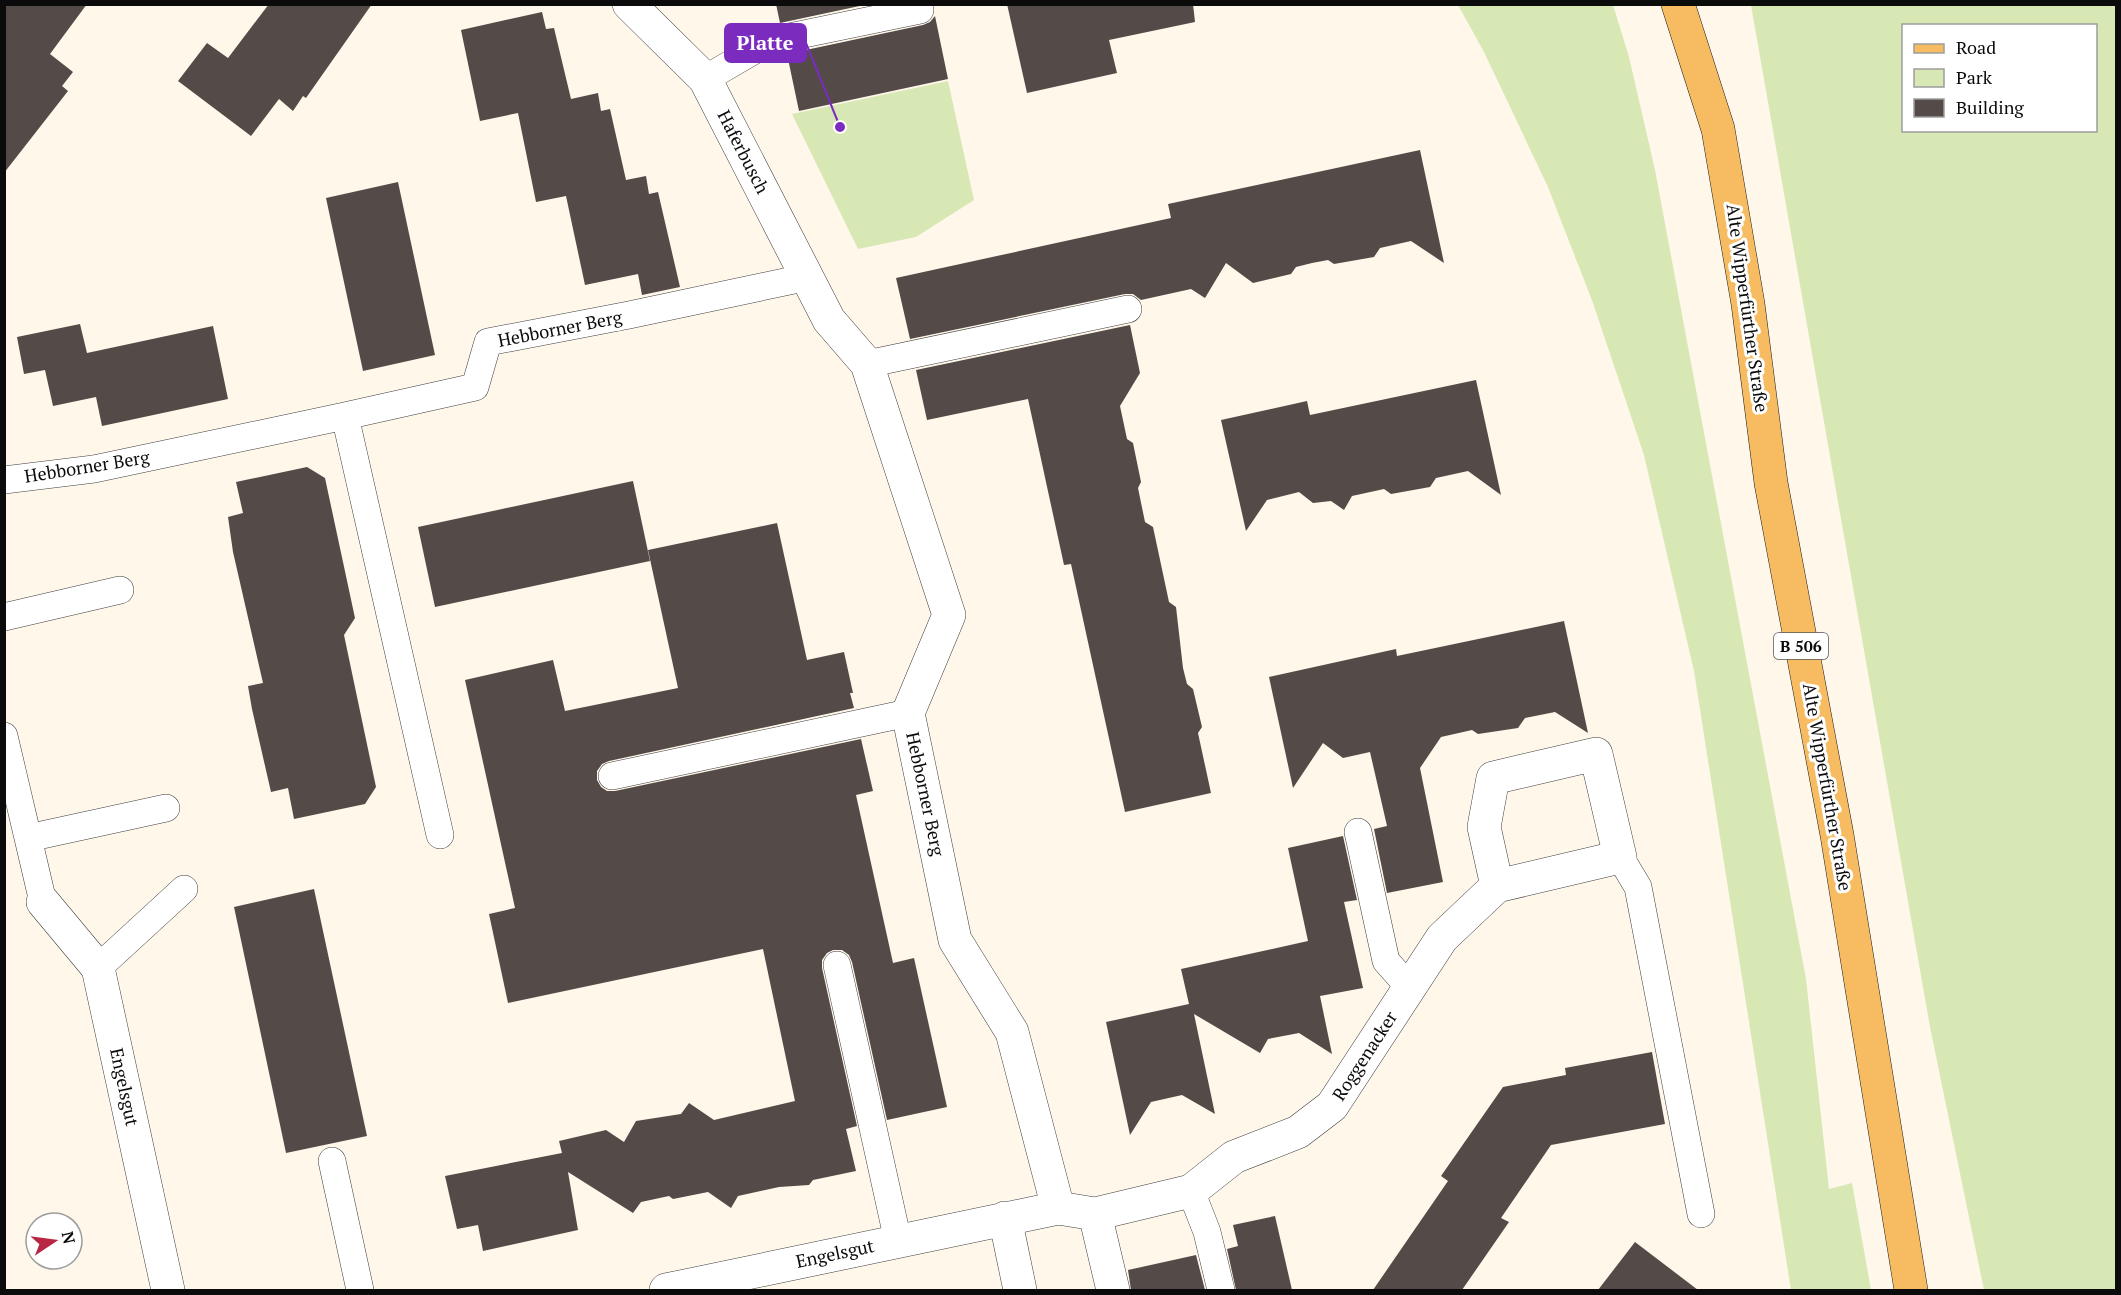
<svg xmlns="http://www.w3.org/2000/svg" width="2121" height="1295" font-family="'PT Serif',serif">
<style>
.green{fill:#d7e8b5;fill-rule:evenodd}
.building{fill:#544b48}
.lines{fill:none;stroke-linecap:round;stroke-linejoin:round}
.service-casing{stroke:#3e3e3e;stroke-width:28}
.minor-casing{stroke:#3e3e3e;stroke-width:34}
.primary-casing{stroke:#1c1c1c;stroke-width:34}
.service{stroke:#fff;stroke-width:27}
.minor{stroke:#fff;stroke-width:33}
.primary{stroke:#f7bc62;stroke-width:33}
.labels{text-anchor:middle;stroke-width:6;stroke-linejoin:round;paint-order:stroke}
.shield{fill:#fff;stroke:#545454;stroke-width:1.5}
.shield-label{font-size:16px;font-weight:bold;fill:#0b0b0b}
.street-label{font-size:18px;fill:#0b0b0b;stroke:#fff}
.leader{fill:none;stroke:#7b2cbf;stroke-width:2}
.callout-dot{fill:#7b2cbf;stroke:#fff;stroke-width:2}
.callout{fill:#7b2cbf;stroke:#7b2cbf;stroke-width:2}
.callout-label{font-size:20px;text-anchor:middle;font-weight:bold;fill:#fff}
</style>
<rect width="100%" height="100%" fill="#fff7ea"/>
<path class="green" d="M 1458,5 L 1613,5 L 1629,57 L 1655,170 L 1806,979 L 1829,1189 L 1852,1183 L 1871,1290 L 1791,1290 L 1694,671 L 1644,455 L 1593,303 L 1548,187 L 1484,52 Z
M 1751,5 L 2116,5 L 2116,1290 L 1984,1290 L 1930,1027 ZM 1904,26 L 2096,26 L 2096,130 L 1904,130 Z
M 948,81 L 974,200 L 916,237 L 858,249 L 792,114 Z"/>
<path class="building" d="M 4,4 L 87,4 L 50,54 L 73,72 L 62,86 L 68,91 L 4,173 Z
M 269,4 L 372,4 L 306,98 L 303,96 L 293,111 L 279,99 L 251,136 L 178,81 L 207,43 L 228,58 Z
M 776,4 L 869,4 L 780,23 Z
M 1007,4 L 1193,4 L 1195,22 L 1109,40 L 1117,73 L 1027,93 Z
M 542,12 L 546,29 L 554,28 L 571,99 L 598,93 L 601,111 L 610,109 L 626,180 L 646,176 L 649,194 L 658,192 L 680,287 L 642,295 L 638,274 L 585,285 L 566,196 L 536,202 L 518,113 L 480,121 L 461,30 Z
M 935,16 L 948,79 L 799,111 L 787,54 L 923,25 L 930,22 Z
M 1420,150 L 1444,263 L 1411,241 L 1380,248 L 1374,257 L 1334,264 L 1328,260 L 1312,263 L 1296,267 L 1291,274 L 1253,283 L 1226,263 L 1205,298 L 1191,289 L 1141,300 L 1133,294 L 1125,294 L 910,339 L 896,278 L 1171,218 L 1168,204 Z
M 398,182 L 435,355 L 363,371 L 326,198 Z
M 80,324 L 87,353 L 213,326 L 228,399 L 102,426 L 96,397 L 53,406 L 45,370 L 24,374 L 17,337 Z
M 1130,325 L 1140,373 L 1120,406 L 1127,439 L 1133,443 L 1141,482 L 1138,488 L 1145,522 L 1153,527 L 1169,602 L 1176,607 L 1183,668 L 1187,684 L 1193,689 L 1202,727 L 1198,733 L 1211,793 L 1125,812 L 1071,564 L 1064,565 L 1028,399 L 927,420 L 916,370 Z
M 1476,380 L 1501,495 L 1468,471 L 1436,478 L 1430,487 L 1391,494 L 1384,489 L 1352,496 L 1344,510 L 1331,501 L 1313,503 L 1299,492 L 1267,500 L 1246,531 L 1221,420 L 1307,401 L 1310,415 Z
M 307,467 L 325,478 L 355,618 L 344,635 L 376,787 L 365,804 L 294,819 L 288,788 L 271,792 L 252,709 L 248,686 L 263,683 L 233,552 L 228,517 L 243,513 L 236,482 Z
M 633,481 L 650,561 L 435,607 L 418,527 Z
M 777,523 L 807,660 L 844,652 L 853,693 L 850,693 L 854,708 L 609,761 L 602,764 L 597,771 L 597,780 L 601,787 L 607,791 L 615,791 L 861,739 L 873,791 L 856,795 L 893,963 L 914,958 L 947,1107 L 887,1120 L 852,962 L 849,955 L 842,950 L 833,950 L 827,953 L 822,960 L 822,968 L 857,1126 L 846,1129 L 856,1171 L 813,1180 L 809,1185 L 779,1187 L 738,1196 L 731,1208 L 708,1192 L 673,1199 L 669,1196 L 641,1202 L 633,1213 L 568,1172 L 578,1230 L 483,1251 L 478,1225 L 457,1229 L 445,1176 L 562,1153 L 559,1141 L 606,1130 L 624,1142 L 636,1121 L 681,1114 L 689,1103 L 714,1120 L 795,1101 L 763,949 L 508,1003 L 489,914 L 515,908 L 465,680 L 553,660 L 565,711 L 678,688 L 648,550 Z
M 1564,621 L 1588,733 L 1555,712 L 1525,718 L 1518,728 L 1478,734 L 1472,730 L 1441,737 L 1420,768 L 1443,882 L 1387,893 L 1374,829 L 1387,826 L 1370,752 L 1343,758 L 1323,743 L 1293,788 L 1269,677 L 1396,649 L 1397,656 Z
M 1343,836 L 1357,900 L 1344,902 L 1363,988 L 1320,996 L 1332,1054 L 1299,1033 L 1268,1039 L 1260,1053 L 1194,1014 L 1215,1114 L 1182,1095 L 1151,1102 L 1130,1135 L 1106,1022 L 1189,1004 L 1181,969 L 1308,941 L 1288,848 Z
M 314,889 L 367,1136 L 286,1153 L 234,907 Z
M 1652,1052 L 1665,1124 L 1551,1145 L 1501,1218 L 1509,1222 L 1462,1290 L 1373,1290 L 1448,1181 L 1441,1176 L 1503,1087 L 1566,1075 L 1565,1068 Z
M 1275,1216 L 1292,1290 L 1236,1290 L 1227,1249 L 1238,1246 L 1233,1225 Z
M 1635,1242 L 1698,1290 L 1598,1290 Z
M 1196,1255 L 1205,1290 L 1131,1290 L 1128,1270 Z"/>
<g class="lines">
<defs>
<path id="service" d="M 705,79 L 770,41 L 920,10
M 867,364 L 1128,309
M 4,480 L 94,469 L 345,416
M 4,617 L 120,590
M 4,736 L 28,838
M 612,776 L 908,713
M 1358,832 L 1386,961 L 1410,988
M 440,835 L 345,416 L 475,387 L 488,342 L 629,315 L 808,277
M 1620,857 L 1638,887 L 1701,1214
M 43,902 L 28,838 L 166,808
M 837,965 L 898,1241
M 98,968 L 184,889
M 332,1161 L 360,1290
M 1191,1191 L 1207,1232 L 1221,1290"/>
<path id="minor" d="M 629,4 L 705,79 L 829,320 L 867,364 L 949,615 L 908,713 L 955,940 L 1012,1032 L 1058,1208
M 43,902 L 98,968 L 168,1290
M 1095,1214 L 1113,1290
M 1005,1218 L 1020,1290
M 666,1290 L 1058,1208 L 1095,1214 L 1191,1191 L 1234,1157 L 1298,1132 L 1332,1106 L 1442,938 L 1497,886 L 1620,857 L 1596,754 L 1493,778 L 1484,827 L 1497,886"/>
<path id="primary" d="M 1678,4 L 1718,129 L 1748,304 L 1771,483 L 1837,835 L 1911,1290"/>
</defs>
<use href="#service" class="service-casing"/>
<use href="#minor" class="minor-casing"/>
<use href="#primary" class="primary-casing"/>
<use href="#service" class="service"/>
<use href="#minor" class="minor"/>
<use href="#primary" class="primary"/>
</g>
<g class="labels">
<rect class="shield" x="1774" y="633" width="54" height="26" rx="4.5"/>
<g class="shield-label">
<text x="1801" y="652">B 506</text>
</g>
<g class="street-label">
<text transform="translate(743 152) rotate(63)" y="6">Haferbusch</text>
<text transform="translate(1747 308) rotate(82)" y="6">Alte Wipperfürther Straße</text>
<text transform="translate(560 329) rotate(-11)" y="6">Hebborner Berg</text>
<text transform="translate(87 467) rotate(-9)" y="6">Hebborner Berg</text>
<text transform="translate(1827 787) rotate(80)" y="6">Alte Wipperfürther Straße</text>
<text transform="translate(925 794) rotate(78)" y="6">Hebborner Berg</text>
<text transform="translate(1365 1056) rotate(-57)" y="6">Roggenacker</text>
<text transform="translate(124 1087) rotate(78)" y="6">Engelsgut</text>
<text transform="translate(835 1254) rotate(-12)" y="6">Engelsgut</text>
</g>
</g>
<path class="leader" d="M840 127L806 43"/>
<circle class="callout-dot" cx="840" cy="127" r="6"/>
<rect class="callout" x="725" y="24" width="81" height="38" rx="6"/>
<g class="callout-label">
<text x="765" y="50">Platte</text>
</g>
<rect width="2121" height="1295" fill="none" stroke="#0b0b0b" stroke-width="12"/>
<rect x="1902" y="24" width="195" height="108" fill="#ffffff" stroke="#9d9d9d" stroke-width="1.5"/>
<rect x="1914" y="44" width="30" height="9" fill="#f7bc62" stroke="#9d9d9d" stroke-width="1.5"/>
<text x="1956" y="54" font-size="18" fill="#0b0b0b">Road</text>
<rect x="1914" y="69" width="30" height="18" fill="#d7e8b5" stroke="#9d9d9d" stroke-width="1.5"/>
<text x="1956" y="84" font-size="18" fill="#0b0b0b">Park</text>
<rect x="1914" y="99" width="30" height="18" fill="#544b48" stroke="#9d9d9d" stroke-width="1.5"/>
<text x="1956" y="114" font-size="18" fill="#0b0b0b">Building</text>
<g transform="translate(54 1241) rotate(77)"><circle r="28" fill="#ffffff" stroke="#9d9d9d" stroke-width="1.5"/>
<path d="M0-4.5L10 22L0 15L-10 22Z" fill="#b82643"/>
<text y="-9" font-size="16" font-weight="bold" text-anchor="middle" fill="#0b0b0b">N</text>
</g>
</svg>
